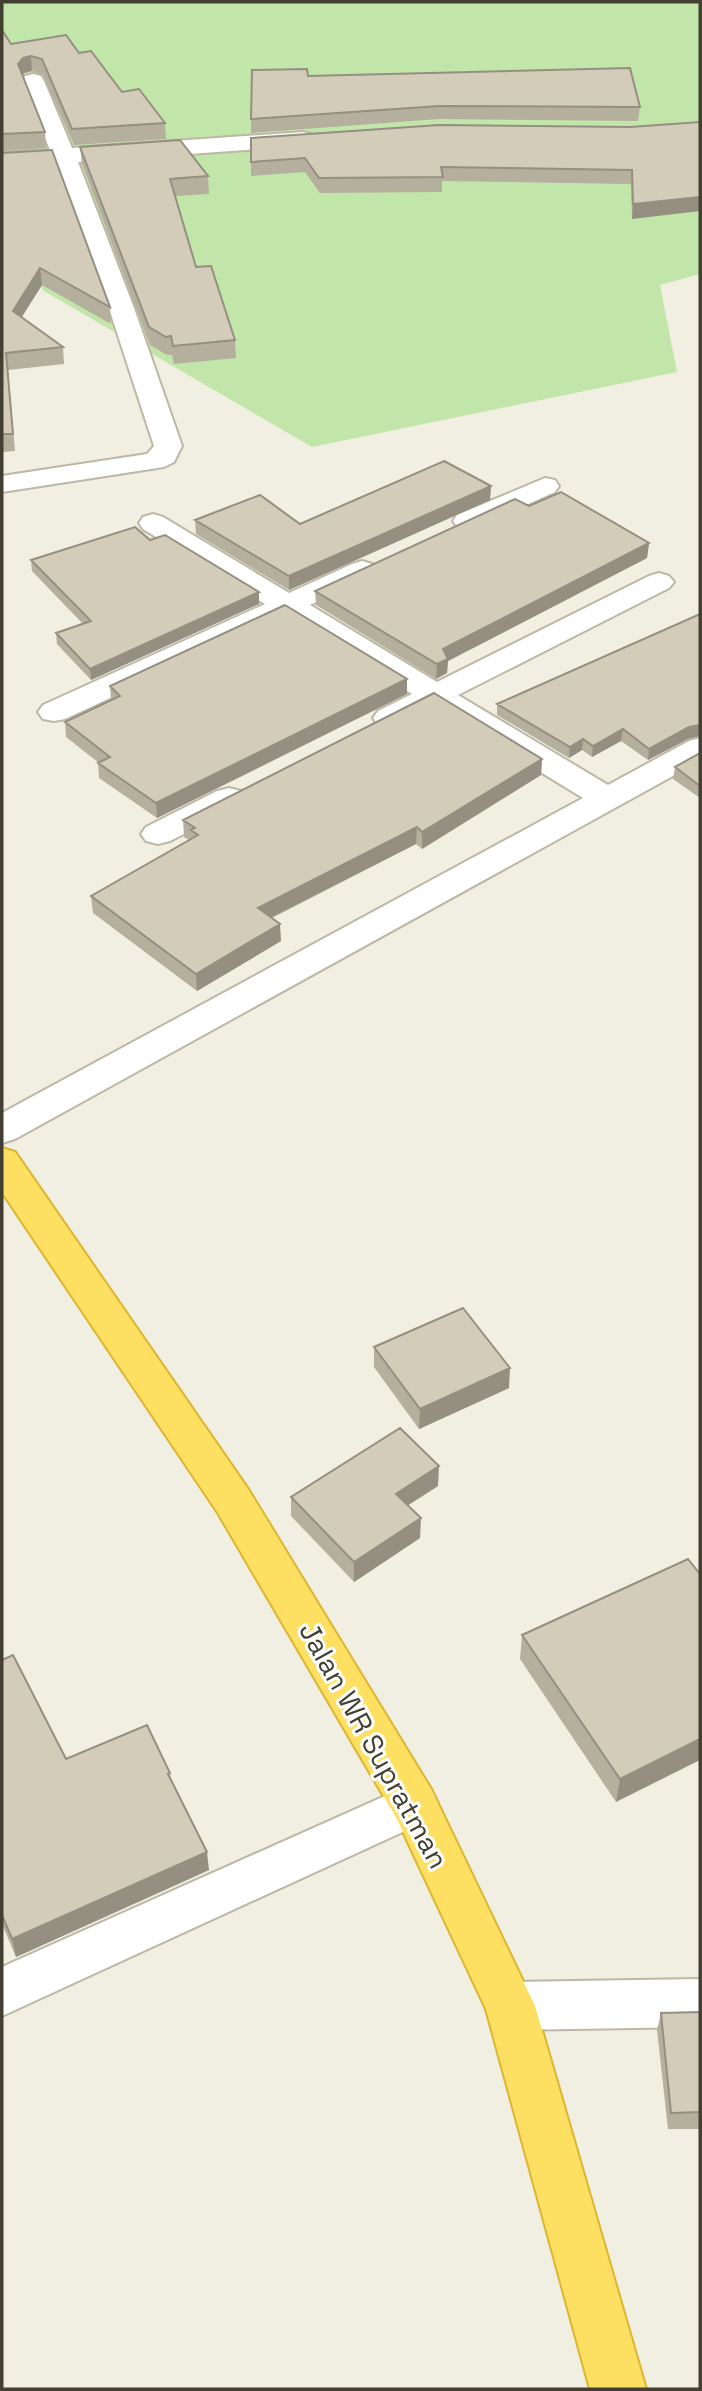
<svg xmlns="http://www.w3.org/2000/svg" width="702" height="2391" font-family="'Space Grotesk',sans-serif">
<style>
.green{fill:#c2e6aa}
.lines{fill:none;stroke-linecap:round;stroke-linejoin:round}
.minor-casing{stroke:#bcb8a5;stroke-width:4}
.highway-casing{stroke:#dcb631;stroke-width:4}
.minor{fill:#fff;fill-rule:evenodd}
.highway{fill:#fde061;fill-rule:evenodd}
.wall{fill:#b5af9e}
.shaded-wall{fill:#948f81}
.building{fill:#d3ccb8;stroke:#948f81;stroke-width:2}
.labels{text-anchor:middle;stroke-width:6;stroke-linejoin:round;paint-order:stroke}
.near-street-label{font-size:28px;fill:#433f33;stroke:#fff}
</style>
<rect width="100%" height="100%" fill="#f1efe2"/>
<path class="green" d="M 2,2 L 700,2 L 700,274 L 660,285 L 677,372 L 312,447 L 44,291 L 2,234 Z"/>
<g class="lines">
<defs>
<path id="minor" d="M 33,74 L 41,76 L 44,81 L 72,148 L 303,132 L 311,134 L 315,139 L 311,144 L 303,146 L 78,162 L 134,308 L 182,446 L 174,462 L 164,467 L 2,492 L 2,476 L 147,454 L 154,446 L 109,308 L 55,163 L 2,167 L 2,153 L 50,150 L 22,81 L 25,76 Z
M 545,478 L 555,480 L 559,486 L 555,492 L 477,527 L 467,530 L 457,527 L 453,521 L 457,515 Z
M 153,514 L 163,517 L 289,593 L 352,564 L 362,561 L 372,564 L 377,570 L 372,576 L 310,605 L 437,682 L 649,576 L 659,573 L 669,576 L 674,582 L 669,588 L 458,695 L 608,785 L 689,741 L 700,738 L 700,761 L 15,1139 L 2,1143 L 2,1113 L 583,798 L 434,707 C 416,717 399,730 378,725 L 373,718 L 378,711 L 412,694 L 286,616 L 65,719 L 54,721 L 43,719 L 38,712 L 43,705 L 265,604 L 143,529 L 139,523 L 143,517 Z
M 229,788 L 241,791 L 245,798 L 241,805 L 170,841 L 158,844 L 146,841 L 141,834 L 146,827 L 217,791 Z
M 414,1783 L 431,1789 L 438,1804 L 431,1819 L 2,2016 L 2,1967 Z
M 700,1979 L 700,2027 L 510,2030 L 492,2023 L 485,2006 L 492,1989 L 510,1982 Z"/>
<path id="highway" d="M 2,1148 L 15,1152 L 248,1489 L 431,1789 L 535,2006 L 646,2389 L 590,2389 L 486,2009 L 397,1819 L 218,1513 L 2,1192 Z"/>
</defs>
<use href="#minor" class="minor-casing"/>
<use href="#highway" class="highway-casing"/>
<use href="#minor" class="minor"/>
<use href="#highway" class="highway"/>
</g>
<path class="wall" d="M 2,30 L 11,44 L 79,53 L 122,92 L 165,123 L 166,139 L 74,145 L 43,75 L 32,71 L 24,73 L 23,76 L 45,132 L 46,148 L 2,151 Z
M 308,76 L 640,107 L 638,121 L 439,119 L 251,133 L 251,119 Z
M 700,122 L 632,219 L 631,184 L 442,181 L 442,192 L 320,193 L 305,172 L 251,176 L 251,162 L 630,127 Z
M 80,147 L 208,176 L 209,194 L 175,196 L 196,267 L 235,340 L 236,358 L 174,364 L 172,355 L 167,355 L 150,345 L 82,164 Z
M 2,153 L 110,307 L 111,324 L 42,285 L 21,317 L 63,347 L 64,364 L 8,370 L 15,451 L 2,452 Z
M 491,486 L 490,500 L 289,590 L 196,534 L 195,520 L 300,524 Z
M 529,506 L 649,543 L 647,558 L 448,661 L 447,673 L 436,679 L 316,605 L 315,591 Z
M 150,540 L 259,592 L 259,604 L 91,680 L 57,644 L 56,633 L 83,624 L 32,571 L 31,560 Z
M 407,679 L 407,694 L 157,818 L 99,778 L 98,763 L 99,763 L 66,737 L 65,722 L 111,701 L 110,686 Z
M 497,704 L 688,739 L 648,760 L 621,741 L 592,757 L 582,750 L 569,758 L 497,715 Z
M 700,753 L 700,798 L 673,779 L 675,767 Z
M 542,759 L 541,775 L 422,849 L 416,844 L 272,918 L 281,941 L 197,991 L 93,913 L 91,896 L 189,840 L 184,837 L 183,820 Z
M 374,1347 L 509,1388 L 419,1429 L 374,1367 Z
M 438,1486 L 408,1505 L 420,1538 L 354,1582 L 291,1516 L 291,1497 Z
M 700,1574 L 616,1802 L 520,1659 L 522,1635 Z
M 2,1660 L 66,1759 L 170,1773 L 171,1779 L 209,1870 L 16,1957 L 2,1924 Z
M 700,2012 L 700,2129 L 668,2129 L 657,2030 L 661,2013 Z"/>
<path class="shaded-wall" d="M 31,56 L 32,71 L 24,73 L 20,80 L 18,64 L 23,58 Z
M 700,197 L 700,211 L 632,219 L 633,204 Z
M 40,268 L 42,285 L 15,328 L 13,311 Z
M 491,486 L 490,500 L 289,590 L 289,576 Z
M 649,543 L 647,558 L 448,661 L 447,673 L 436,679 L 437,664 L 443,649 Z
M 259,592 L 259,604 L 91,680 L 90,669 Z
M 407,679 L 407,694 L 157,818 L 156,803 Z
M 700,725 L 700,736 L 688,739 L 648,760 L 649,749 L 689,727 Z
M 623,729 L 621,741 L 592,757 L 593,746 Z
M 583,739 L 582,750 L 569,758 L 570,747 Z
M 542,759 L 541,775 L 422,849 L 422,832 Z
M 417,827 L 416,844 L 258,924 L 258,908 Z
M 280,924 L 281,941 L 197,991 L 196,974 Z
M 510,1368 L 509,1388 L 419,1429 L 420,1409 Z
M 439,1466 L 438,1486 L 396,1513 L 396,1494 Z
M 421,1518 L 420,1538 L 354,1582 L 354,1562 Z
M 700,1739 L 700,1760 L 616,1802 L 620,1779 Z
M 207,1852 L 209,1870 L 16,1957 L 12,1939 Z"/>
<path class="building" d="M 2,30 L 11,44 L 66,35 L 79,53 L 91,51 L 122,92 L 139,89 L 165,123 L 72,129 L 42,59 L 31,56 L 23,58 L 18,64 L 45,132 L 2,134 Z
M 630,68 L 640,107 L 439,106 L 251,119 L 252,70 L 307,69 L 308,76 Z
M 700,122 L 700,197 L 633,204 L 632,170 L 441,167 L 443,177 L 319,178 L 305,158 L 251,162 L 251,138 L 439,125 L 630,127 Z
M 180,140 L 208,176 L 170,179 L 196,267 L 211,266 L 235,340 L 173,346 L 171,336 L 166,337 L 149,327 L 80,147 Z
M 52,150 L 110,307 L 40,268 L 13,311 L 63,347 L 6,353 L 13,434 L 2,434 L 2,153 Z
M 444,461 L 491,486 L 289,576 L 195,520 L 260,495 L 300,524 Z
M 561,492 L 649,543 L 443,649 L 448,659 L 437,664 L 315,591 L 515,499 L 529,506 Z
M 135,527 L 150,540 L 165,535 L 259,592 L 90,669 L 56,633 L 91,621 L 31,560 Z
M 285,605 L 407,679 L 156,803 L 98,763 L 110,757 L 65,722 L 120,696 L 110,686 Z
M 700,614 L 700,725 L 689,727 L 649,749 L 623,729 L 593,746 L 583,739 L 570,747 L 497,704 Z
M 434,693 L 542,759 L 422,832 L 417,827 L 258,908 L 280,924 L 196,974 L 91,896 L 198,835 L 191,830 L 195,828 L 183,820 Z
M 700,753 L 700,786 L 675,767 Z
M 463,1308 L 510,1368 L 420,1409 L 374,1347 Z
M 400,1428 L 439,1466 L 396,1494 L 421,1518 L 354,1562 L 291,1497 Z
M 688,1559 L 700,1574 L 700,1739 L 620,1779 L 522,1635 Z
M 13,1655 L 66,1759 L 147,1725 L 170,1773 L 168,1774 L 207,1852 L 12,1939 L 2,1915 L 2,1660 Z
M 700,2012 L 700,2112 L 671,2113 L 661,2013 Z"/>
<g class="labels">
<g class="near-street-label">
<text transform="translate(374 1745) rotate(61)" y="10">Jalan WR Supratman</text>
</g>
</g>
<rect width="702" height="2391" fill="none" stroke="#433f33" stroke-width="7"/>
</svg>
